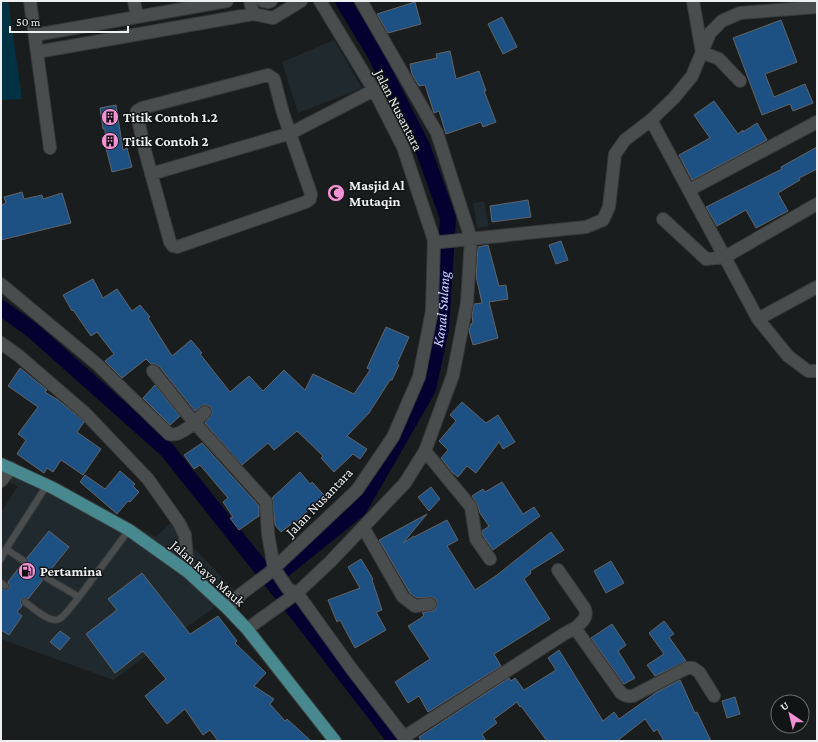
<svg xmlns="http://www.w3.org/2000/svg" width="818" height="742" font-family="'Crimson Pro',serif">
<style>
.built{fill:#20292d}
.green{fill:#013244}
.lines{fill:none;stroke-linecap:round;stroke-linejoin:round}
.canal{stroke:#040030;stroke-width:16}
.building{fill:#1d5183;stroke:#626467}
.service-casing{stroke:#383a3b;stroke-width:8}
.minor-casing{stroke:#383a3b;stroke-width:14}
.primary-casing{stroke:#383a3b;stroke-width:14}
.service{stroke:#494d4e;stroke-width:6}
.minor{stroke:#494d4e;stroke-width:12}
.primary{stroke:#48888f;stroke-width:12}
.labels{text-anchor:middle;stroke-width:3;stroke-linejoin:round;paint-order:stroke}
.street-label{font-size:14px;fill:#edeff0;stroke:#111415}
.poi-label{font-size:14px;font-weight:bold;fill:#edeff0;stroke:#111415;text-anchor:start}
.water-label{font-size:15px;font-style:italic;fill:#d0daff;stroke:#111415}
</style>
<rect width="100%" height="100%" fill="#1a1d1e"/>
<path class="built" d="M 334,40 L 362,88 L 298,113 L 282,62 Z
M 484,201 L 489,226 L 477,228 L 473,203 Z
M 1,460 L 156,537 L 170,523 L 236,592 L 113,680 L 1,639 L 1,512 L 18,486 L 1,478 Z"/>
<path class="green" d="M 1,1 L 8,1 L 22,99 L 1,100 Z"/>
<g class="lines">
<g class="canal">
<path d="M 1,308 L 32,330 L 167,450 L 297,613 L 396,741"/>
<path id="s1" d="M 271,580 L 359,509 L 428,389 L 441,329 L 448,218 L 422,146 L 374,52 L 343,1"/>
</g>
</g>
<path class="building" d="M 415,2 L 421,24 L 388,33 L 377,14 Z
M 502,17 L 517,47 L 503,54 L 488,24 Z
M 781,20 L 797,62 L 765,74 L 774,97 L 805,84 L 813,103 L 793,111 L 790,104 L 762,115 L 733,38 Z
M 450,51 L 456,79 L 479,71 L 486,91 L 484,91 L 496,122 L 483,127 L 481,122 L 446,134 L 439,111 L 434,113 L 425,85 L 419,86 L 412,74 L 410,64 L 437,58 L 436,54 Z
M 714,101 L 738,134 L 743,130 L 743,132 L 757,123 L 767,140 L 692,180 L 679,155 L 710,138 L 694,115 Z
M 116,105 L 123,150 L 127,148 L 132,167 L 112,172 L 106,148 L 105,129 L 103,129 L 100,108 Z
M 817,147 L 817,169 L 799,178 L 800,180 L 778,193 L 788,211 L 756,228 L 746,210 L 717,226 L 706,207 L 782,169 L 781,167 Z
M 22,192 L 24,199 L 42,195 L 43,199 L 62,193 L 71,223 L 1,240 L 1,205 L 6,203 L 4,197 Z
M 528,200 L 531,217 L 492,222 L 490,206 Z
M 561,241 L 568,260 L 556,264 L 549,245 Z
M 488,245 L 499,286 L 506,285 L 508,299 L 489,302 L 498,338 L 473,345 L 469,331 L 471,324 L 473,323 L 472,316 L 474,304 L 482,303 L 476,276 L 478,247 Z
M 93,279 L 103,298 L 117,289 L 132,311 L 140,305 L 150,317 L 148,318 L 172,356 L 191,340 L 202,353 L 200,354 L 230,392 L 249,376 L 263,391 L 284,370 L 305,390 L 313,374 L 354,394 L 370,370 L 367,368 L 386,327 L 409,337 L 397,364 L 399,365 L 392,380 L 390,380 L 369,413 L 347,436 L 367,449 L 360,459 L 353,454 L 334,472 L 321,458 L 323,456 L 297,431 L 274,450 L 268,443 L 242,465 L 205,423 L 212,414 L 211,407 L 207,405 L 203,405 L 195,411 L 159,366 L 155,364 L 151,364 L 146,359 L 122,378 L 105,361 L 114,354 L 97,332 L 91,336 L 73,310 L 72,311 L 63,295 Z
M 20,368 L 47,390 L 45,392 L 58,400 L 80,418 L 84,422 L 77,432 L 101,449 L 83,475 L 61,460 L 53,472 L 47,468 L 44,473 L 17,454 L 26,440 L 18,434 L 38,407 L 8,386 Z
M 155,385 L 180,416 L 170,425 L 143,398 Z
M 462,402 L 486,423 L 498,415 L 515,442 L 503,449 L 499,442 L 476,473 L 467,466 L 458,477 L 452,472 L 441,458 L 448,450 L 439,441 L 456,421 L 450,415 Z
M 202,443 L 259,506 L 259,516 L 239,530 L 230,518 L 233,517 L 223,502 L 228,498 L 200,465 L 194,469 L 184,455 Z
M 120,471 L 135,484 L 133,486 L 139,492 L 130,502 L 128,501 L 117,514 L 80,482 L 85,475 L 105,489 Z
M 300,472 L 310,484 L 312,482 L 324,495 L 295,523 L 294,522 L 281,532 L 275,525 L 273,502 L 272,498 Z
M 502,482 L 523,514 L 534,507 L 540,516 L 493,550 L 483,536 L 482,531 L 489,526 L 480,513 L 477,503 L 472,496 L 483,489 L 485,492 Z
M 431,487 L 440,499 L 429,511 L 418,497 Z
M 427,514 L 403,543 L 414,536 L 414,537 L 447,520 L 458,540 L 447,546 L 475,590 L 497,575 L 551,532 L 564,550 L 530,571 L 531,573 L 524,579 L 550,619 L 494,654 L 501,666 L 428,712 L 419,696 L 408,703 L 395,682 L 430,659 L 408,626 L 421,618 L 424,615 L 422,613 L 435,610 L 437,603 L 436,599 L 432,597 L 417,598 L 410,593 L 379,540 Z
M 49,531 L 69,547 L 48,573 L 45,573 L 41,574 L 41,577 L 42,581 L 28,599 L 24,598 L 21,600 L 21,603 L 22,606 L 17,612 L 22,616 L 9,635 L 1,630 L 1,591 L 2,589 L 5,590 L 8,589 L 9,586 L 8,582 L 21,565 L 24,565 L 27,564 L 28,561 L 27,558 Z
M 361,559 L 373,579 L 372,580 L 382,610 L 376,612 L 386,630 L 355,648 L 340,620 L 337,622 L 328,600 L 360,588 L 348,567 Z
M 611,561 L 624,583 L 606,593 L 594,571 Z
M 142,573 L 190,634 L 218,616 L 237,641 L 235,643 L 266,673 L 254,686 L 274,699 L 270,704 L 285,721 L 287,719 L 311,741 L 218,741 L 210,730 L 203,735 L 185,709 L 167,724 L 145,696 L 166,679 L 143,651 L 115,673 L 86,634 L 117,610 L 108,599 Z
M 664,621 L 674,634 L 669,637 L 686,661 L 655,676 L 647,665 L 664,654 L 649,633 Z
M 612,624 L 626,645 L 618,651 L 635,678 L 624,684 L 591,638 Z
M 60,631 L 70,638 L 60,650 L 50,642 Z
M 559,650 L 603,721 L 614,712 L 619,719 L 657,692 L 680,680 L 695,713 L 697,712 L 711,741 L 664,741 L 657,729 L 654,732 L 645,719 L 617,741 L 547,741 L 521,706 L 520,707 L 517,702 L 494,719 L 497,723 L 482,734 L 486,741 L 421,741 L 419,737 L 509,678 L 511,681 L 515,678 L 524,690 L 556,670 L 548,658 Z
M 735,697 L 740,714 L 727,718 L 722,701 Z"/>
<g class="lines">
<defs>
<path id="service" d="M 1,559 L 6,549
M 24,561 L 6,549 L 47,485
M 45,577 L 79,597 L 129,530
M 1,583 L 5,586
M 25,602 C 32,607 50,624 59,619 C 65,616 74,603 79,597"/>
<path id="minor" d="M 30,1 L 50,148
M 134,1 L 137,16
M 250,1 L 253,14
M 263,1 L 269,2 L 271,1
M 320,1 L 374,90 L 403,147 L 434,240 L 441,242 L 586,227 L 603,220 L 609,207 L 615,154 L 625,140 L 651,120 L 674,98 L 692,76 L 710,33 L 722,21 L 740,13 L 817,7
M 693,1 L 702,52 L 719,59 L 740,81
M 35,35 L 227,1
M 37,52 L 253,14 L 273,18 L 301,1
M 268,75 L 274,79 L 283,113 L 311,194 L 310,199 L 306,202 L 177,247 L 173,246 L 170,242 L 145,151 L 137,115 L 137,111 L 142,108 Z
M 651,120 L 758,319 L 788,356 L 808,371 L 817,371
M 151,174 L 291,133 L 374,90
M 689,190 L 817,122
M 663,219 L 706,259 L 725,257 L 817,204
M 1,284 L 98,365 L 169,434 C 180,438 197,420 205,412
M 758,319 L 817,287
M 1,343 L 19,356 L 85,413 L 148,479 L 179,523 L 185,535 L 188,572
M 153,371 L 194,422 L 266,502 L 268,534 L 274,568 L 288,589 L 297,593 L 351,668 L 407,741
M 425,451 L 471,507 L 476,539 L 490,559
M 1,481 L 11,468
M 363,527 L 403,597 L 415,606 L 430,604
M 558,570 L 585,609 C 588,618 582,622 575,628
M 227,608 L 241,594 L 269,573 L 357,490 L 393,437 L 419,377 L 432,311 L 434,240
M 247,629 L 297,593 L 330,562 L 405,483 L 425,451 L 453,375 L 467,303 L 471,239 L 437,133 L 361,1
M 404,737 L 564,634 L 575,628 L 621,693 C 625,696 628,697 633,696 L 687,668 L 693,668 L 699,672 L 714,696"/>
<path id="primary" d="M 1,464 L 53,488 L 129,530 L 188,572 L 227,608 L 247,629 L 335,741"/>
</defs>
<use href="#service" class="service-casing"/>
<use href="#minor" class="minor-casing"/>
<use href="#primary" class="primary-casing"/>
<use href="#service" class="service"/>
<use href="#minor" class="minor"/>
<use href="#primary" class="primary"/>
</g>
<defs>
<symbol id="building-disc" viewBox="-11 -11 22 22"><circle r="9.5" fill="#f391d5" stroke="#111415"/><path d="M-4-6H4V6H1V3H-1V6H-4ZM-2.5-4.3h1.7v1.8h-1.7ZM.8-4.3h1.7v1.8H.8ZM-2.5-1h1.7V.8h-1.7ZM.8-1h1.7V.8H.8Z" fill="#111"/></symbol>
<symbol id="mosque-disc" viewBox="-11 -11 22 22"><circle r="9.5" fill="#f391d5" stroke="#111415"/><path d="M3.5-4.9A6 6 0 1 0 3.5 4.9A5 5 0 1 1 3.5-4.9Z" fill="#111"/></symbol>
<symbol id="fuel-disc" viewBox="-11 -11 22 22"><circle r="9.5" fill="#f391d5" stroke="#111415"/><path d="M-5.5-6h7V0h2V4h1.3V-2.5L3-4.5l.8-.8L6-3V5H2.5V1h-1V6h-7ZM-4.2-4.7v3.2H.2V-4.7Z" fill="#111"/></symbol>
</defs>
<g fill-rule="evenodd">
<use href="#building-disc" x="100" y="107" width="20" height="20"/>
<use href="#building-disc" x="100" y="131" width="20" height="20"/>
<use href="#mosque-disc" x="326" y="183" width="20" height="20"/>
<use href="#fuel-disc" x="17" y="561" width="20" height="20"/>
</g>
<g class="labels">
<g class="street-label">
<text transform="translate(399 110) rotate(63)" y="5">Jalan Nusantara</text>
<text transform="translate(319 502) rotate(-46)" y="5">Jalan Nusantara</text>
<text transform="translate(208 573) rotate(41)" y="5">Jalan Raya Mauk</text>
</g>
<g class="poi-label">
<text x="123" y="122">Titik Contoh 1.2</text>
<text x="123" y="146">Titik Contoh 2</text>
<text x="349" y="190">Masjid Al<tspan x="349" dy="16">Mutaqin</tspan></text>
<text x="40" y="576">Pertamina</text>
</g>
<g class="water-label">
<text dy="5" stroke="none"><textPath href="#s1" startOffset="333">Kanal Sulang</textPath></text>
</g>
</g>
<rect width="818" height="742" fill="none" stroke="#edeff0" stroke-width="4"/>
<g transform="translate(790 714) rotate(325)"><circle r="19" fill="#111415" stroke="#696c6d"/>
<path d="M0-3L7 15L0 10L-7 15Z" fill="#f391d5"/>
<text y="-6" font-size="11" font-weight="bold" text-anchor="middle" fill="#edeff0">U</text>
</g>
<path d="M10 26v6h118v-6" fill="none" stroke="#edeff0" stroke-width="2"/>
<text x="16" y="26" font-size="12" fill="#edeff0" stroke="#111415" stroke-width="3" paint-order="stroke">50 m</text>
</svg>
